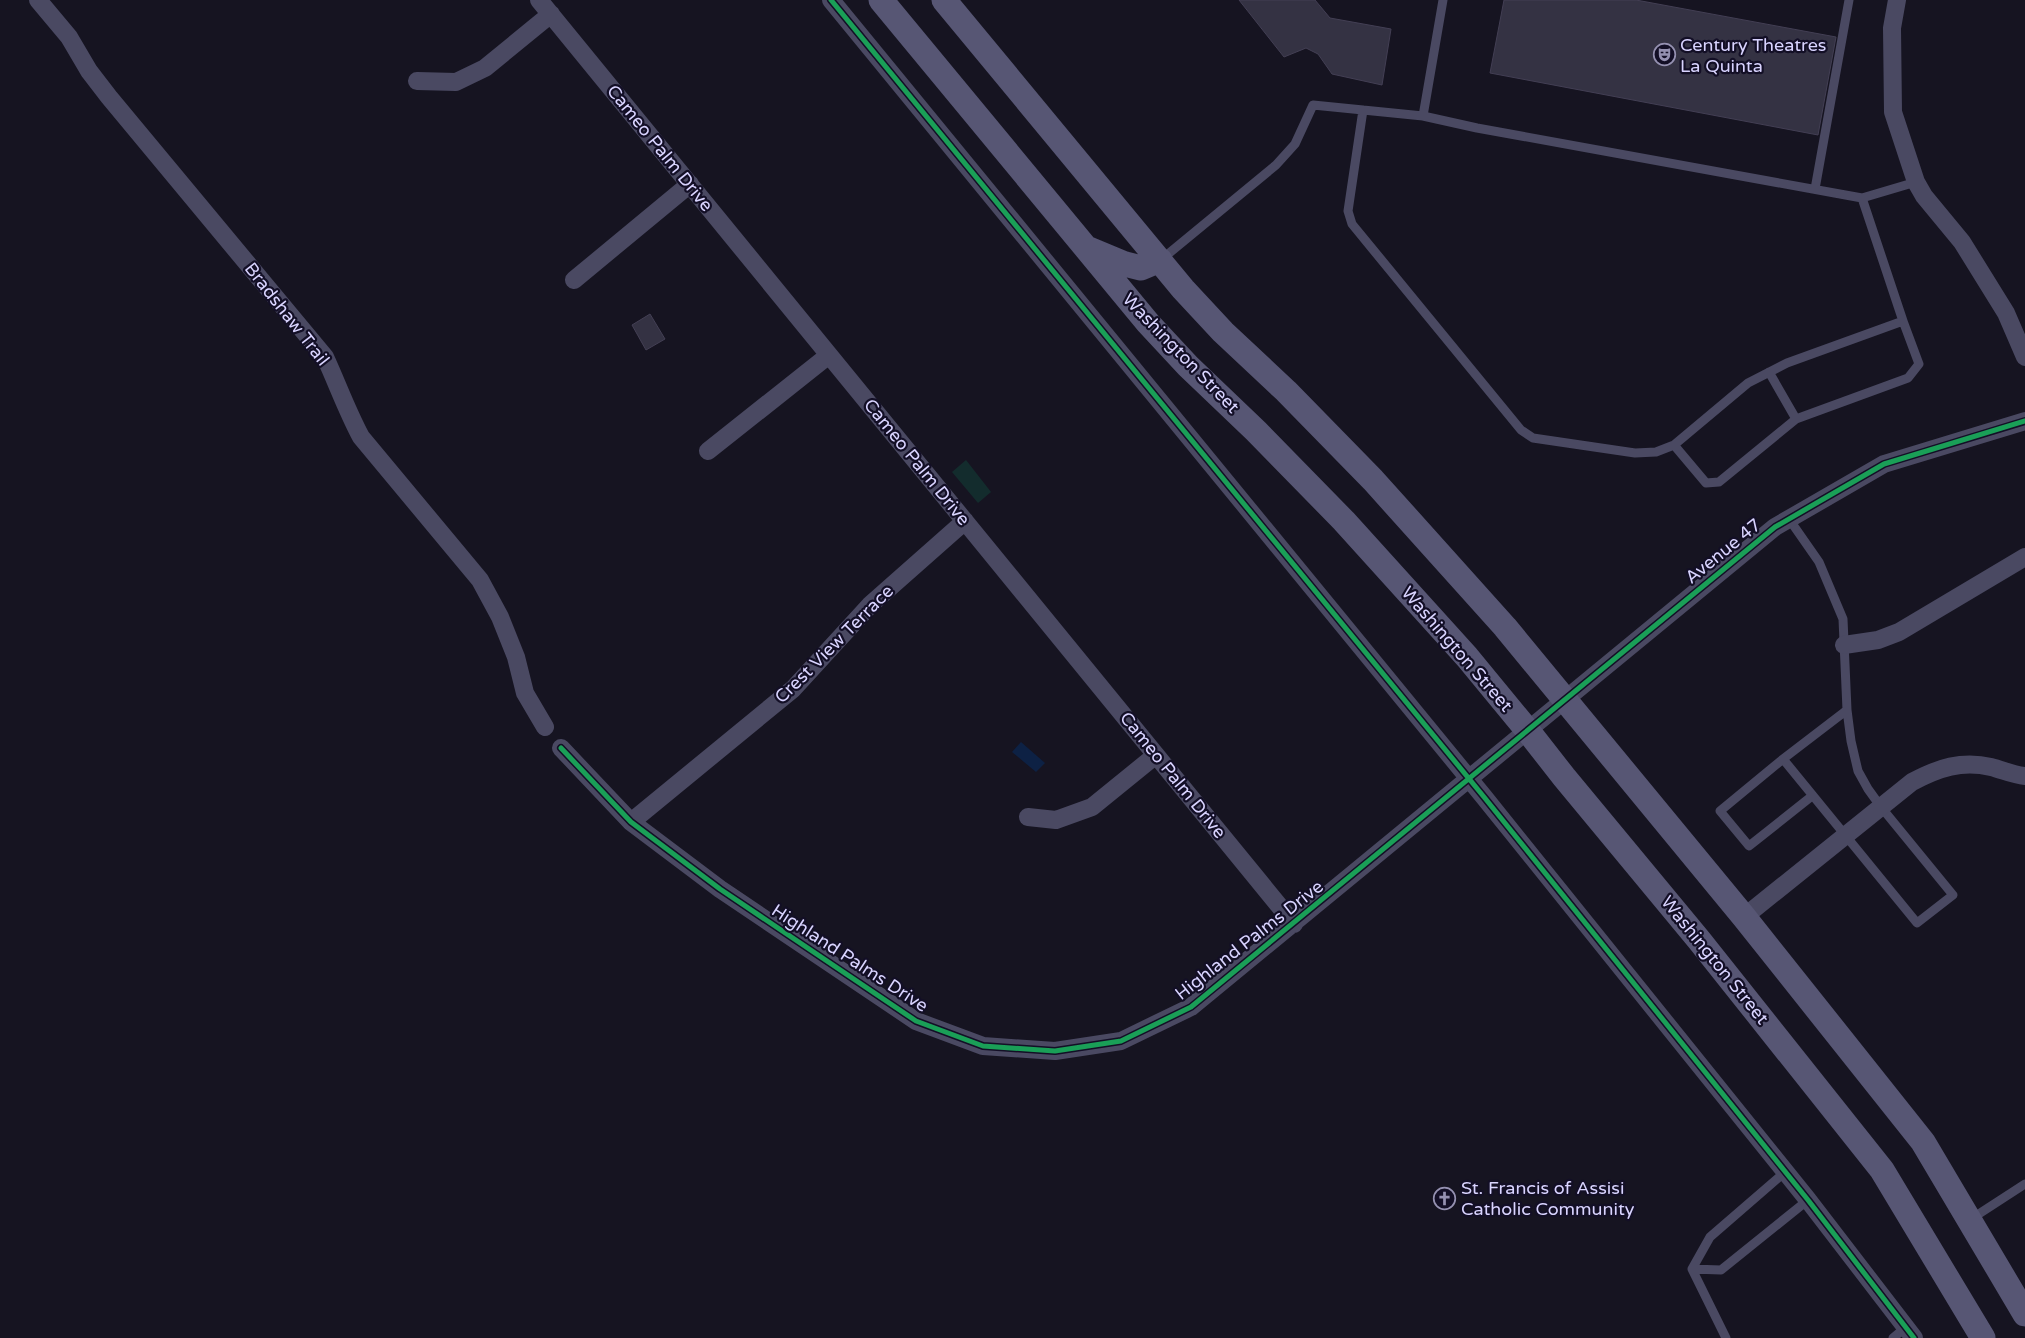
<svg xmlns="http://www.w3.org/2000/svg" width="2025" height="1338" font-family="'Varela Round',sans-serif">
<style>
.green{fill:#132c2d}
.water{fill:#0d2144}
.building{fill:#343243;stroke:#433f54}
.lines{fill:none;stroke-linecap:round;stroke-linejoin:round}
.service{stroke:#4a4962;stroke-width:9}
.minor{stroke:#4a4962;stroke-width:18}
.secondary{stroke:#575674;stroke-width:25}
.cycleway-casing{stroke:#130f26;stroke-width:8}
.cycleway{stroke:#1a9f57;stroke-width:5}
.labels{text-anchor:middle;stroke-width:4.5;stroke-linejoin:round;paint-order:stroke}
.poi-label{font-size:18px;fill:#d9d4ff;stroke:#130f26;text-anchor:start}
.street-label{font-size:18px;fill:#d9d4ff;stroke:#130f26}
</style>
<rect width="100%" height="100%" fill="#161421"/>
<path class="green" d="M 966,460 L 991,492 L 978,503 L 952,472 Z"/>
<path class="water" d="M 1021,742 L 1045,763 L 1036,772 L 1012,752 Z"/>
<path class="building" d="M 1239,0 L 1315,0 L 1330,18 L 1391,29 L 1382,85 L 1332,74 L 1318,54 L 1306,48 L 1284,57 Z
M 1504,0 L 1636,0 L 1836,37 L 1818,135 L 1490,73 Z
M 650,314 L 665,339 L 646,350 L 632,325 Z"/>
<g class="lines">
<path class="service" d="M 1363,110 L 1348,211 L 1352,224 L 1521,430 L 1533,438 L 1635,453 L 1656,452 L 1674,445 L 1748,383 L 1787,363 L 1903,321 L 1862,198
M 1423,116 L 1477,128 L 1862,198 L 1916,182
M 1815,189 L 1849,0
M 1162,259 L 1276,165 L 1295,144 L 1313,105 L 1423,116 L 1443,0
M 1769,372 L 1796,419
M 1674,445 L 1706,483 L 1719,482 L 1796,419 L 1908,378 L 1919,364 L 1903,321
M 1783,759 L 1917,923 L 1953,895 L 1881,807 L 1868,789 L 1858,771 L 1851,741 L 1847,710 L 1843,619 L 1819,562 L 1789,519
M 1812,796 L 1749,846 L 1720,811 L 1783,759 L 1847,710
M 1971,1219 L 2025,1184
M 1692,1269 L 1721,1270 L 1808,1200
M 1692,1269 L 1710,1237 L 1785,1172
M 1692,1269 L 1726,1338
M 1893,1338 L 1905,1328"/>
<path class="minor" d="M 38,0 L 69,37 L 89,71 L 109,97 L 325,357 C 337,383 347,411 361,437 L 480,580 L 500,617 L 516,657 L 525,693 L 545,727
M 539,0 L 1294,924
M 831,0 L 1484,797 L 1808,1200 L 1914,1338
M 1897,0 L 1892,28 L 1893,112 L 1916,182 L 1924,196 L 1962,242 L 2006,313 L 2025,357
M 417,81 L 456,82 L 485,68 L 551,14
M 574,280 L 690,184
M 708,451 L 829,355
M 1844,645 L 1878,640 L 1899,632 L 2025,557
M 561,748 L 631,822 L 720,889 L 916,1021 L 983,1046 L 1055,1051 L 1121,1041 L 1191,1007 L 1775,527 L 1884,464 L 2025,421
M 1028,817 L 1056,820 L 1092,807 L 1156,755
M 631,822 L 793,689 L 870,605 L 965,521
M 1744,917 L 1912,782 C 1938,768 1962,760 1991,767 C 2003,770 2013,775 2025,776"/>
<path class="secondary" d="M 881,0 L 1148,323 L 1188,366 L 1256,431 L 1344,521 L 1467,657 L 1528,731 L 1564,777 L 1699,940 L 1882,1170 L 1983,1338
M 944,0 L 1183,289 L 1223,332 L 1286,391 L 1373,480 L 1505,627 L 1744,917 L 1923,1142 L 2025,1314
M 1089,249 L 1125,264 L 1141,268 L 1160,260"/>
<defs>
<path id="cycleway" d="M 831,0 L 1484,797 L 1808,1200 L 1914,1338
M 561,748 L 631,822 L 720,889 L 916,1021 L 983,1046 L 1055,1051 L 1121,1041 L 1191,1007 L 1775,527 L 1884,464 L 2025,421"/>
</defs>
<use href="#cycleway" class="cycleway-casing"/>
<use href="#cycleway" class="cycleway"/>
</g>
<defs>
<symbol id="theatre-ring" viewBox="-11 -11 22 22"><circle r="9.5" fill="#130f26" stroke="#9591b1" stroke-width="1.5"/><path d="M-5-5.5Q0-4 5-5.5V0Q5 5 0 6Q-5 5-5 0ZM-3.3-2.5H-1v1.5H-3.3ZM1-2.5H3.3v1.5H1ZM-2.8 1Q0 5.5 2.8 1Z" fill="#9591b1"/></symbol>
<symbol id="church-ring" viewBox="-11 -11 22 22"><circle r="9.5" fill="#130f26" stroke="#9591b1" stroke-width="1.5"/><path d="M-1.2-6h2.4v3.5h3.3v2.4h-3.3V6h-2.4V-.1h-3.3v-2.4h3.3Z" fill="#9591b1"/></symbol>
</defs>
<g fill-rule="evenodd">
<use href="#theatre-ring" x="1652" y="42" width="25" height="25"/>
<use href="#church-ring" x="1432" y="1186" width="25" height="25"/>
</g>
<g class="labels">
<g class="poi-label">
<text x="1680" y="51">Century Theatres<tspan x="1680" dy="21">La Quinta</tspan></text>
<text x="1461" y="1194">St. Francis of Assisi<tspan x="1461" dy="21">Catholic Community</tspan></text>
</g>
<g class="street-label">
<text transform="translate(660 148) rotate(51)" y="6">Cameo Palm Drive</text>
<text transform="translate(287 314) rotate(52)" y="6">Bradshaw Trail</text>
<text transform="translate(1181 353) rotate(46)" y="6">Washington Street</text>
<text transform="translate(917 462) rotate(51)" y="6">Cameo Palm Drive</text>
<text transform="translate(1723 551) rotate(-39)" y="6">Avenue 47</text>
<text transform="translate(834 644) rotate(-45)" y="6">Crest View Terrace</text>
<text transform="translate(1457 649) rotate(49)" y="6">Washington Street</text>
<text transform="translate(1173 775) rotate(51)" y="6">Cameo Palm Drive</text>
<text transform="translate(1249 940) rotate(-38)" y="6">Highland Palms Drive</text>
<text transform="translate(850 958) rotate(33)" y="6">Highland Palms Drive</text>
<text transform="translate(1715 960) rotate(51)" y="6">Washington Street</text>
</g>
</g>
</svg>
